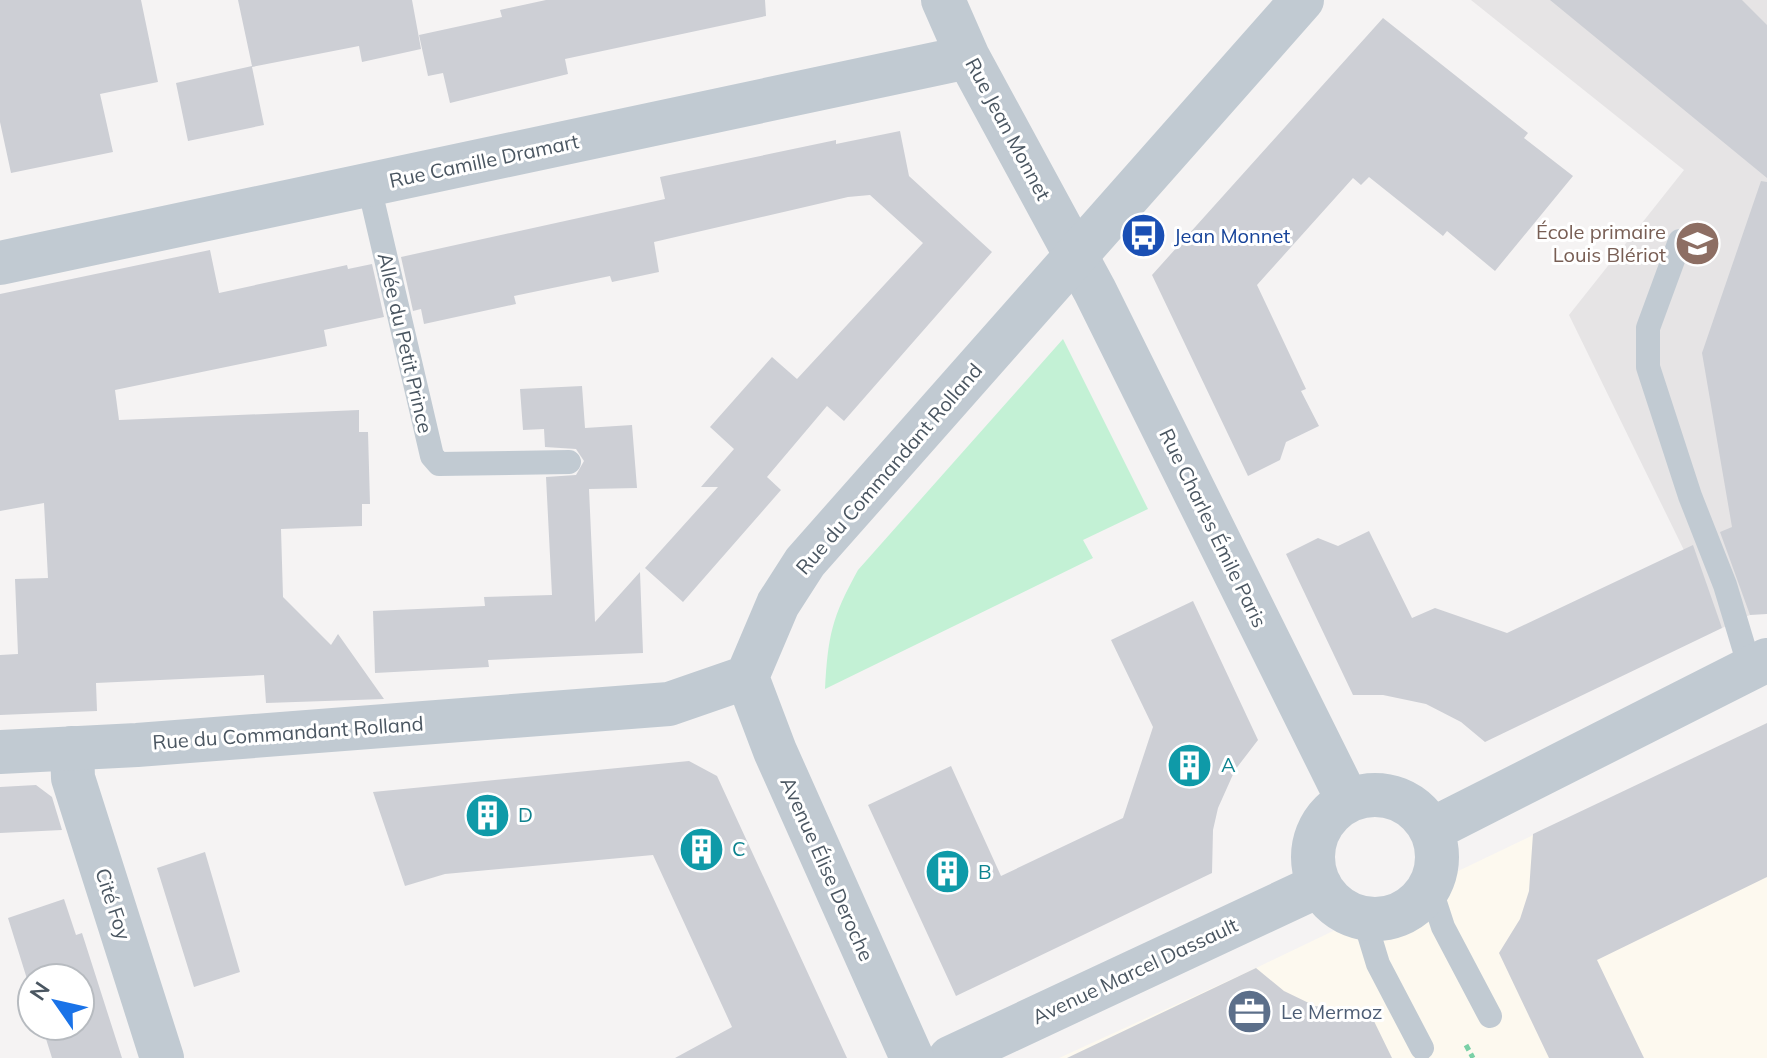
<svg xmlns="http://www.w3.org/2000/svg" width="1767" height="1058" font-family="Mulish,sans-serif">
<style>
.commercial{fill:#fdf9ef}
.education{fill:#e6e4e5}
.green{fill:#c3f1d5}
.building{fill:#cdcfd5}
.lines{fill:none;stroke-linecap:round;stroke-linejoin:round}
.path{stroke:#7ad0a6;stroke-width:5;stroke-dasharray:6 4;stroke-linecap:butt}
.service{stroke:#c1cad2;stroke-width:24}
.minor{stroke:#c1cad2;stroke-width:44}
.tertiary{stroke:#c1cad2;stroke-width:44}
.labels{text-anchor:middle;stroke-width:6;stroke-linejoin:round;paint-order:stroke}
.street-label{font-size:20px;fill:#4a5661;stroke:#fff}
.education-label{font-size:20px;fill:#785e54;stroke:#fff;text-anchor:end}
.transit-label{font-size:20px;fill:#164399;stroke:#fff;text-anchor:start}
.culture-label{font-size:20px;fill:#0d838f;stroke:#fff;text-anchor:start}
.service-label{font-size:20px;fill:#4e5e75;stroke:#fff;text-anchor:start}
</style>
<rect width="100%" height="100%" fill="#f5f3f3"/>
<path class="commercial" d="M 1767,723 L 1767,1058 L 1059,1058 L 1256,968 Z"/>
<path class="education" d="M 1471,0 L 1767,0 L 1767,607 L 1722,628 L 1569,315 L 1684,170 Z"/>
<path class="green" d="M 1063,339 L 1148,509 L 1083,540 L 1093,558 L 825,689 C 828,635 832,617 858,570 Z"/>
<path class="building" d="M 0,0 L 141,0 L 158,82 L 100,94 L 113,152 L 11,173 L 0,122 Z
M 238,0 L 412,0 L 421,49 L 362,62 L 359,46 L 252,67 L 264,125 L 188,141 L 176,83 L 252,66 Z
M 546,0 L 765,0 L 766,16 L 565,59 L 568,74 L 450,103 L 443,73 L 428,76 L 419,35 L 502,17 L 500,10 Z
M 1550,0 L 1742,0 L 1767,25 L 1767,178 Z
M 1383,18 L 1528,133 L 1524,138 L 1573,176 L 1495,271 L 1447,231 L 1443,236 L 1369,177 L 1361,185 L 1353,178 L 1257,285 L 1306,389 L 1301,391 L 1319,426 L 1286,442 L 1280,460 L 1248,476 L 1152,275 Z
M 900,131 L 909,176 L 992,252 L 844,421 L 827,406 L 767,477 L 781,490 L 683,602 L 645,568 L 718,487 L 701,487 L 734,449 L 710,427 L 772,357 L 797,379 L 923,243 L 870,195 L 848,197 L 654,242 L 659,272 L 612,282 L 610,276 L 514,296 L 516,304 L 424,324 L 421,309 L 413,311 L 401,257 L 665,199 L 660,177 L 836,140 L 836,144 Z
M 1761,181 L 1767,182 L 1767,614 L 1750,615 L 1720,532 L 1732,527 L 1702,353 Z
M 210,250 L 219,293 L 347,265 L 348,269 L 372,264 L 384,317 L 324,330 L 327,346 L 115,390 L 119,420 L 359,410 L 359,432 L 368,432 L 370,504 L 362,504 L 362,526 L 281,529 L 283,597 L 331,645 L 338,634 L 384,699 L 266,703 L 264,675 L 96,683 L 97,711 L 0,715 L 0,655 L 18,654 L 15,579 L 48,578 L 44,503 L 0,511 L 0,294 Z
M 582,386 L 585,428 L 632,425 L 637,488 L 589,489 L 595,622 L 640,572 L 643,653 L 488,660 L 489,667 L 375,673 L 373,611 L 485,606 L 484,597 L 552,595 L 546,477 L 576,475 L 584,461 L 576,449 L 545,447 L 544,429 L 523,430 L 520,389 Z
M 1369,531 L 1412,618 L 1435,608 L 1507,633 L 1693,545 L 1722,628 L 1485,742 L 1461,722 L 1426,704 L 1383,695 L 1353,695 L 1286,554 L 1318,538 L 1338,546 Z
M 1193,601 L 1258,740 L 1235,770 L 1218,808 L 1213,830 L 1212,873 L 956,996 L 868,805 L 951,766 L 1001,876 L 1123,818 L 1153,727 L 1111,640 Z
M 1767,723 L 1767,877 L 1597,960 L 1644,1058 L 1549,1058 L 1499,953 L 1520,919 L 1529,891 L 1533,834 Z
M 689,761 L 717,776 L 847,1058 L 675,1058 L 732,1027 L 653,855 L 445,874 L 405,886 L 373,792 Z
M 36,785 L 52,797 L 62,830 L 0,833 L 0,787 Z
M 205,852 L 240,972 L 194,987 L 157,868 Z
M 64,899 L 76,935 L 82,933 L 122,1058 L 52,1058 L 42,1026 L 80,1026 L 80,978 L 32,978 L 32,995 L 8,918 Z
M 1256,968 L 1284,991 L 1315,1006 L 1371,1015 L 1392,1058 L 1067,1058 Z"/>
<g class="lines">
<path class="path" d="M 1466,1045 L 1473,1058"/>
<path class="service" d="M 369,186 L 432,456 L 439,464 L 569,462
M 1680,241 L 1648,328 L 1648,367 L 1690,496 L 1725,585 L 1750,668
M 1430,887 L 1443,927 L 1490,1016
M 1364,918 L 1378,964 L 1422,1048"/>
<path class="minor" d="M 943,0 L 968,57 L 1095,291 L 1348,801
M 0,263 L 968,57
M 72,748 L 73,778 L 162,1058
M1313 857a62 62 0 1 1 124 0a62 62 0 1 1-124 0Z
M 1431,830 L 1767,660
M 950,1058 L 1320,885"/>
<path class="tertiary" d="M 747,677 L 775,751 L 912,1058
M 0,752 L 137,745 L 669,704 L 747,677 L 778,604 L 805,562 L 1302,0"/>
</g>
<defs>
<symbol id="bus-disc" viewBox="-11 -11 22 22"><circle r="9.5" fill="#1a4fb4" stroke="#fff"/><path d="M-5-6H5V4H4V6H2V4H-2V6H-4V4H-5ZM-3.5-4V0h7V-4ZM-3.5 1.2v1.5H-2V1.2ZM2 1.2v1.5H3.5V1.2Z" fill="#fff"/></symbol>
<symbol id="school-disc" viewBox="-11 -11 22 22"><circle r="9.5" fill="#8d6e63" stroke="#fff"/><path d="M0-5L7-2L0 1L-7-2ZM-4 1L0 2.5L4 1V4Q0 6-4 4Z" fill="#fff"/></symbol>
<symbol id="building-disc" viewBox="-11 -11 22 22"><circle r="9.5" fill="#0f9aa8" stroke="#fff"/><path d="M-4-6H4V6H1V3H-1V6H-4ZM-2.5-4.3h1.7v1.8h-1.7ZM.8-4.3h1.7v1.8H.8ZM-2.5-1h1.7V.8h-1.7ZM.8-1h1.7V.8H.8Z" fill="#fff"/></symbol>
<symbol id="office-disc" viewBox="-11 -11 22 22"><circle r="9.5" fill="#5c6f8a" stroke="#fff"/><path d="M-6-3h4V-5.5h4V-3h4V5H-6ZM-1-4.5V-3h2v-1.5ZM-6 0V1H6V0Z" fill="#fff"/></symbol>
</defs>
<g fill-rule="evenodd">
<use href="#bus-disc" x="1118" y="210" width="51" height="51"/>
<use href="#school-disc" x="1672" y="218" width="51" height="51"/>
<use href="#building-disc" x="1164" y="740" width="51" height="51"/>
<use href="#building-disc" x="462" y="790" width="51" height="51"/>
<use href="#building-disc" x="676" y="824" width="51" height="51"/>
<use href="#building-disc" x="922" y="846" width="51" height="51"/>
<use href="#office-disc" x="1224" y="986" width="51" height="51"/>
</g>
<g class="labels">
<g class="street-label">
<text transform="translate(1008 129) rotate(62)" y="7">Rue Jean Monnet</text>
<text transform="translate(484 161) rotate(-12)" y="7">Rue Camille Dramart</text>
<text transform="translate(405 343) rotate(77)" y="7">Allée du Petit Prince</text>
<text transform="translate(889 469) rotate(-49)" y="7">Rue du Commandant Rolland</text>
<text transform="translate(1213 528) rotate(64)" y="7">Rue Charles Émile Paris</text>
<text transform="translate(288 733) rotate(-4)" y="7">Rue du Commandant Rolland</text>
<text transform="translate(827 869) rotate(66)" y="7">Avenue Élise Deroche</text>
<text transform="translate(113 904) rotate(72)" y="7">Cité Foy</text>
<text transform="translate(1135 971) rotate(-25)" y="7">Avenue Marcel Dassault</text>
</g>
<g class="education-label">
<text x="1666" y="239">École primaire<tspan x="1666" dy="23">Louis Blériot</tspan></text>
</g>
<g class="transit-label">
<text x="1174" y="243">Jean Monnet</text>
</g>
<g class="culture-label">
<text x="1221" y="772">A</text>
<text x="518" y="822">D</text>
<text x="732" y="856">C</text>
<text x="978" y="879">B</text>
</g>
<g class="service-label">
<text x="1281" y="1019">Le Mermoz</text>
</g>
</g>
<g transform="translate(56 1002) rotate(304)"><circle r="38" fill="#ffffff" stroke="#b7bbc0" stroke-width="2"/>
<path d="M0-6L14 30L0 20L-14 30Z" fill="#1a73e8"/>
<text y="-12" font-size="22" font-weight="bold" text-anchor="middle" fill="#4a5661">N</text>
</g>
</svg>
